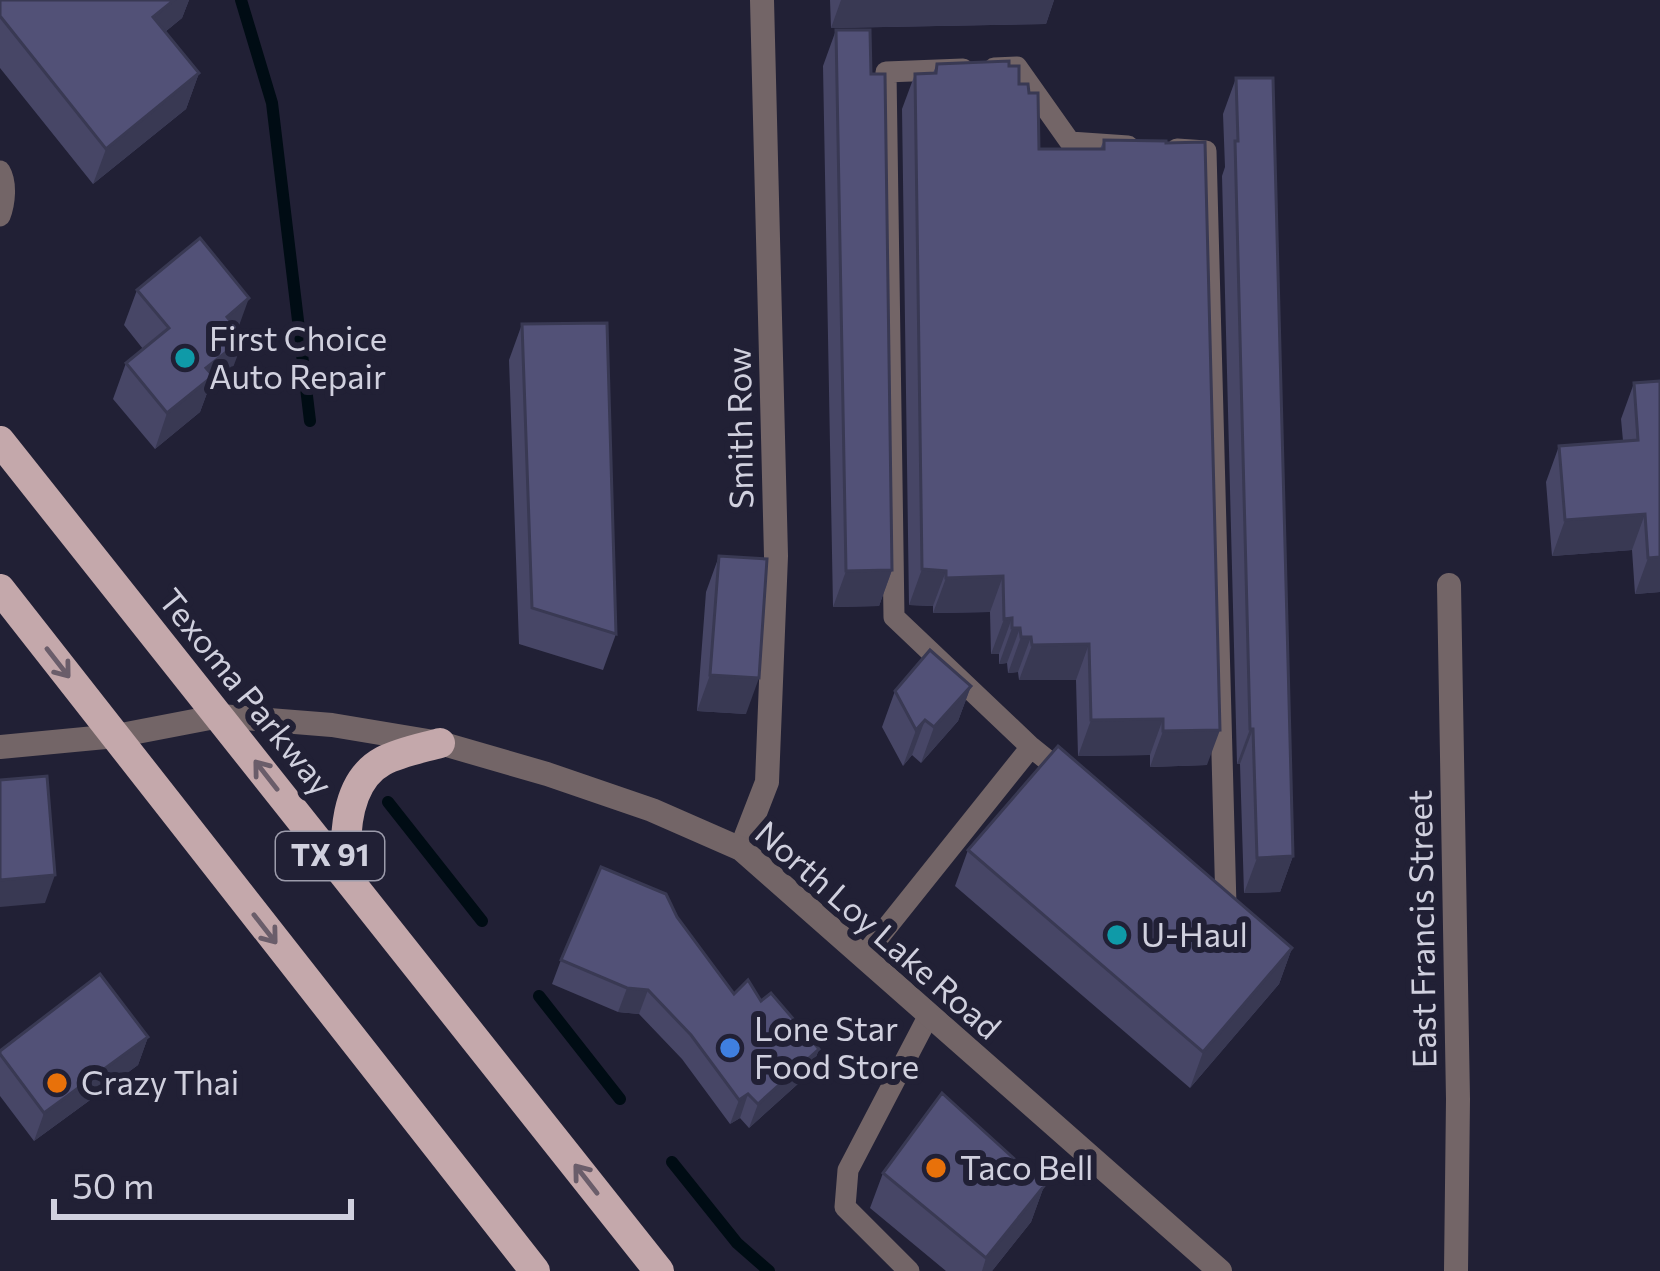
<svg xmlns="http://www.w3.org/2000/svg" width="1660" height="1271" font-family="Commissioner,sans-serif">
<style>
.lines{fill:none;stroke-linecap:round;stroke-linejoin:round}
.stream{stroke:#000c14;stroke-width:12}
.service{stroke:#736567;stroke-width:21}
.minor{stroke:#736567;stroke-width:24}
.tertiary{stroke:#736567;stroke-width:24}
.primary{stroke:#c4a8ab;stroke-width:30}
.wall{fill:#474666}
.shaded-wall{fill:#393953}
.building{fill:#525177;stroke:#393953;stroke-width:3}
.oneway{stroke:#6a5d6a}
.culture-dot{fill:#0f9aa8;stroke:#212035;stroke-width:4.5}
.shop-dot{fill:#3f7fe0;stroke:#212035;stroke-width:4.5}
.food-dot{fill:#e8710a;stroke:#212035;stroke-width:4.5}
.labels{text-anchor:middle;stroke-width:12;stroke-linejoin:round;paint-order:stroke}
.shield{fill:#212035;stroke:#9c9bab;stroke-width:3}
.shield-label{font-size:30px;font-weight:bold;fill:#d0d0de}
.poi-label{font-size:33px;fill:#d0d0de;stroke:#212035;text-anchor:start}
.street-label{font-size:33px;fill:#d0d0de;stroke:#212035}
</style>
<rect width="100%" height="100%" fill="#212035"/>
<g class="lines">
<path class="stream" d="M 241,0 L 272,103 L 310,421
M 388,802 L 482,921
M 539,996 L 620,1099
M 672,1162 L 737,1243 L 769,1271"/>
<path class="service" d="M 994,68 L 1017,67 L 1070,142 L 1128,146
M 1177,149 L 1206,151 L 1226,906 L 1216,898
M 0,171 C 7,183 5,203 0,216
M 1031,747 L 1067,776
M 863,957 L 1031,747 L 894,617 L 886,72 L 963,69
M 909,1271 L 845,1207 L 848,1170 L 929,1015"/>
<path class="minor" d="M 1449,585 L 1458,1099 L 1456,1271
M 741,849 L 767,782 L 776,556 L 762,0"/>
<path class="tertiary" d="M 0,747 L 116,736 L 220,716 L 332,725 L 440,743 L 547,774 L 652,810 L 741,849 L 1220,1271"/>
<path class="primary" d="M 0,441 L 659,1271
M 0,589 L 535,1271
M 347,877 C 344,839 344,782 383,761 C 400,752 422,748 440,743"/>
</g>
<path class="wall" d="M 0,0 L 189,0 L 182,18 L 165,32 L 199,73 L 186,109 L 93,184 L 0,68 Z
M 830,0 L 1054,0 L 1046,24 L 831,28 Z
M 836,30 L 871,74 L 892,570 L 879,606 L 833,607 L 823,66 Z
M 937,64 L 1009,66 L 1019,84 L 1029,93 L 1039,149 L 1100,149 L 1104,140 L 1207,765 L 1150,767 L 1150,755 L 1078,756 L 1076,680 L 1019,680 L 1018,672 L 1008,673 L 1007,663 L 999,664 L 999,654 L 991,654 L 990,612 L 933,613 L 933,606 L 909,605 L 902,109 L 915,74 L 933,73 Z
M 1236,78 L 1293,856 L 1280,892 L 1244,893 L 1240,764 L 1237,764 L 1222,176 L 1225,167 L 1223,114 Z
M 137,290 L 238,330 L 231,373 L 207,393 L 200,412 L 155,449 L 113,399 L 126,363 L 143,349 L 124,325 Z
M 522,324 L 616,634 L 603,670 L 519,644 L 509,360 Z
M 1634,383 L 1660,592 L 1635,594 L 1632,550 L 1552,556 L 1546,482 L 1559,446 L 1623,441 L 1621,419 Z
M 719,556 L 746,714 L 697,711 L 706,592 Z
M 971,686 L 958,721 L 921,763 L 912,755 L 903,766 L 882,727 L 895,691 Z
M 968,850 L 1292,948 L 1279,984 L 1190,1088 L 955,886 Z
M 677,917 L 734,994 L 761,1001 L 819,1049 L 810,1073 L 749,1128 L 740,1118 L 730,1124 L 682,1059 L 639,1014 L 618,1012 L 552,984 L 561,960 Z
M 148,1037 L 138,1065 L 34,1141 L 0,1096 L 0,1051 Z
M 883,1173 L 1044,1186 L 1031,1222 L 992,1271 L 946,1271 L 870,1208 Z"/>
<path class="shaded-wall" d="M 174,0 L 189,0 L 182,18 L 140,52 L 153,17 Z
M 841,0 L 1054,0 L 1046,24 L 831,28 Z
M 199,73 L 186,109 L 93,184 L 106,149 Z
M 249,298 L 236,334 L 227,317 Z
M 244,338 L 231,373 L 207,393 L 200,412 L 155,449 L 167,413 L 206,368 Z
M 1645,514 L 1632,550 L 1552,556 L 1565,520 Z
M 1660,557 L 1660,592 L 1635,594 L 1648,558 Z
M 922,569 L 946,571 L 933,606 L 909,605 Z
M 892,570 L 879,606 L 833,607 L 846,571 Z
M 1003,576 L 990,612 L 933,613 L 946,578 Z
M 1012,618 L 999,654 L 991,654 L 1004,619 Z
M 1012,628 L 1020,628 L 1007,663 L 999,664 Z
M 1021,637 L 1031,637 L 1018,672 L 1008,673 Z
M 1089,644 L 1076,680 L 1019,680 L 1032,645 Z
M 710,675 L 759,678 L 746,714 L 697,711 Z
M 971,686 L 958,721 L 921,763 L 934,727 Z
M 1163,719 L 1150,755 L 1078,756 L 1091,720 Z
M 925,720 L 912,755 L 903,766 L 916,730 Z
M 1250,729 L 1253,729 L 1240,764 L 1237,764 Z
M 1220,730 L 1207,765 L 1150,767 L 1163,731 Z
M 1293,856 L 1280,892 L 1244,893 L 1257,858 Z
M 55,875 L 45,903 L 0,907 L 0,880 Z
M 1292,948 L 1279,984 L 1190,1088 L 1203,1052 Z
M 627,988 L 648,990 L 639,1014 L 618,1012 Z
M 148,1037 L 138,1065 L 34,1141 L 44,1113 Z
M 819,1049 L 810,1073 L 749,1128 L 758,1104 Z
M 748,1094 L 740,1118 L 730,1124 L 739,1100 Z
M 1044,1186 L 1031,1222 L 992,1271 L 982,1271 L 986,1258 Z"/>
<path class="building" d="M 0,0 L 174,0 L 153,17 L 199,73 L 106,149 L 0,16 Z
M 836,30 L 870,30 L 871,74 L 885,74 L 892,570 L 846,571 Z
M 1009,61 L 1009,66 L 1019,66 L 1019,84 L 1028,84 L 1029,93 L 1038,93 L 1039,149 L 1104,149 L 1104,140 L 1166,141 L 1166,143 L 1205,142 L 1220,730 L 1163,731 L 1163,719 L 1091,720 L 1089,644 L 1032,645 L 1031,637 L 1021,637 L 1020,628 L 1012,628 L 1012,618 L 1004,619 L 1003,576 L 946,578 L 946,571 L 922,569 L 915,74 L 936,73 L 937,64 Z
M 1236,78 L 1273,78 L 1293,856 L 1257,858 L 1253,729 L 1250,729 L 1235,141 L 1238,141 Z
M 200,238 L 249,298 L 227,317 L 244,338 L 206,368 L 213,376 L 167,413 L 126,363 L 169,328 L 137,290 Z
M 607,323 L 616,634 L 532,608 L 522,324 Z
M 1660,381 L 1660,557 L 1648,558 L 1645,514 L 1565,520 L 1559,446 L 1638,440 L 1634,383 Z
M 719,556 L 767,559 L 759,678 L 710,675 Z
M 930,650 L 971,686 L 934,727 L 925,720 L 916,730 L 895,691 Z
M 1058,746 L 1292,948 L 1203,1052 L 968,850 Z
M 47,776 L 55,875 L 0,880 L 0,780 Z
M 601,867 L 666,894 L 677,917 L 734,994 L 748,980 L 761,1001 L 771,993 L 819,1049 L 758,1104 L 748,1094 L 739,1100 L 691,1035 L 648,990 L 627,988 L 561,960 Z
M 100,974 L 148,1037 L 44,1113 L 0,1054 L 0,1051 Z
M 942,1093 L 1044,1186 L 986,1258 L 883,1173 Z"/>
<defs><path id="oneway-shaft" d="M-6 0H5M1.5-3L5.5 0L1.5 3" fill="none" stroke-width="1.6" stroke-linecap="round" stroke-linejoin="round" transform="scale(3)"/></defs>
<g class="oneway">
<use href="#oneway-shaft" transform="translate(58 663) rotate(52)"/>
<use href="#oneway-shaft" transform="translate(266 775) rotate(-128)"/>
<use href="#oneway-shaft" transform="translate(265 929) rotate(52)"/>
<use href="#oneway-shaft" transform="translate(586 1179) rotate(-128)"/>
</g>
<g class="culture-dot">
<circle cx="185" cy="358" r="12"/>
<circle cx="1117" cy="935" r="12"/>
</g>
<circle class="shop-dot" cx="730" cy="1048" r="12"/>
<g class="food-dot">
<circle cx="57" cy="1083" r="12"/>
<circle cx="936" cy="1168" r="12"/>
</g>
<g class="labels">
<rect class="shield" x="276" y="832" width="108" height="48" rx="9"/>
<g class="shield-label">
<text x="330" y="866">TX 91</text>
</g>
<g class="poi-label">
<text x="209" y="351">First Choice<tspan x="209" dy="38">Auto Repair</tspan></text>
<text x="1141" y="947">U-Haul</text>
<text x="754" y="1041">Lone Star<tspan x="754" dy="38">Food Store</tspan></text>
<text x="81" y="1095">Crazy Thai</text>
<text x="960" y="1180">Taco Bell</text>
</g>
<g class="street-label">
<text transform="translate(740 428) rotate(-91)" y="12">Smith Row</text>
<text transform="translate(246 692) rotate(51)" y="12">Texoma Parkway</text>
<text transform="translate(1422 929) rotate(-91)" y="12">East Francis Street</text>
<text transform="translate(878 930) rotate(41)" y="12">North Loy Lake Road</text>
</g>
</g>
<path d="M54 1199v18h297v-18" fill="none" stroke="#d0d0de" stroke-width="6"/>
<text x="72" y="1199" font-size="36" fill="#d0d0de" stroke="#212035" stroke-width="9" paint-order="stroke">50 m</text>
</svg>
